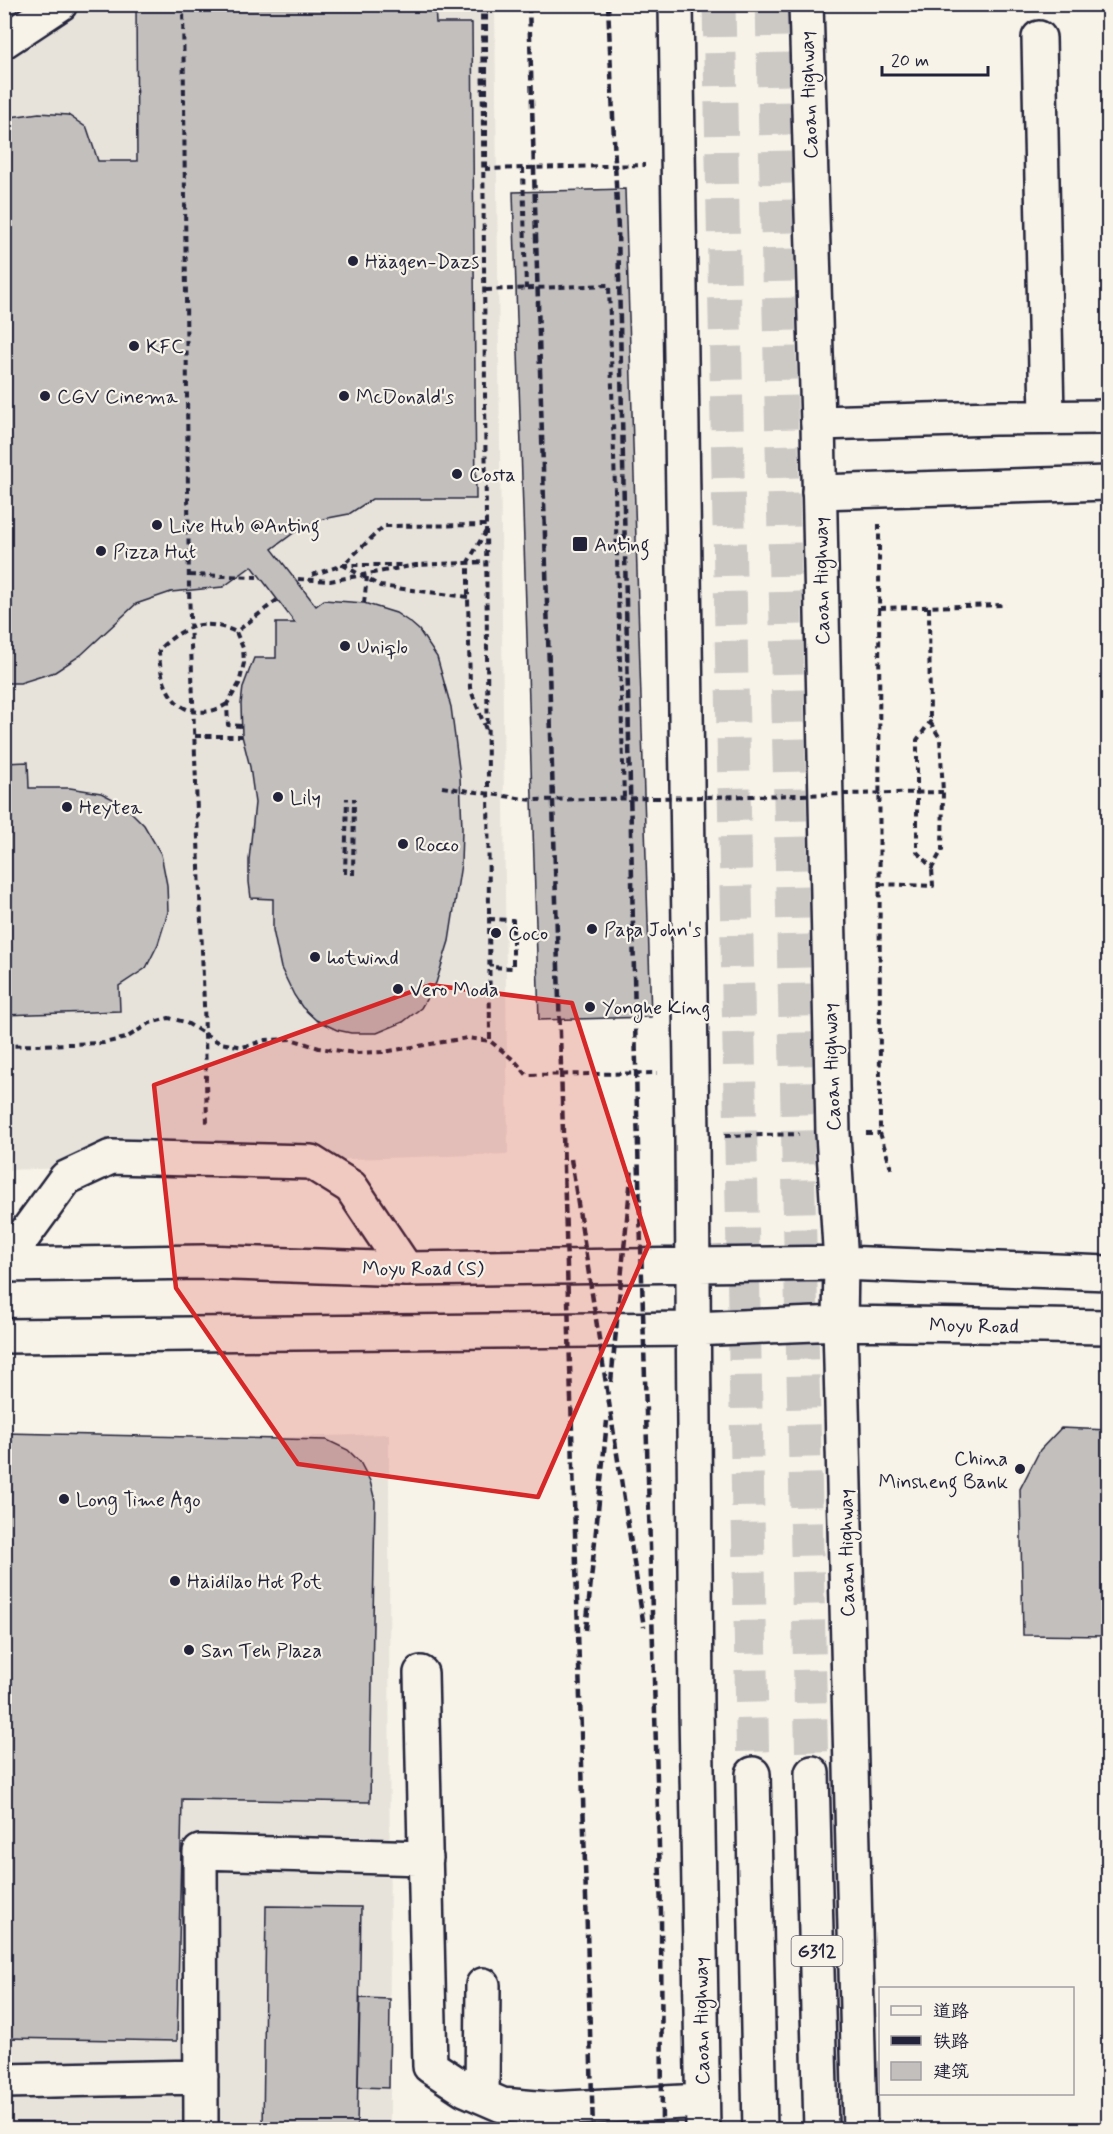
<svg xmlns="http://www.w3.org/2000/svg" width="1113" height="2134" font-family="Mynerve,'LXGW WenKai TC',sans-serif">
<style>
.built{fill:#e7e3db}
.building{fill:#c2bfbd;stroke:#22223b;stroke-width:1.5}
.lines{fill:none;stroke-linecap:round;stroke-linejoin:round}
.highway-tunnel{stroke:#ccc9c5;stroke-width:33;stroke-dasharray:33 16;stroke-linecap:butt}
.minor-casing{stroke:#22223b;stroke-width:38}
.major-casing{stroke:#22223b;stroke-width:38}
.highway-casing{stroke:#22223b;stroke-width:38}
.path{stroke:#22223b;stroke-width:4;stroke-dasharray:6 4.5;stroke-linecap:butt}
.minor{stroke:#f7f3e8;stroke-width:33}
.major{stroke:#f7f3e8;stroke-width:33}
.highway{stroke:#f7f3e8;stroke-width:33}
.rail{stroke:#22223b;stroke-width:4.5;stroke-dasharray:9 4.5;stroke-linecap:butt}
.path-bridge{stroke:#22223b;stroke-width:4;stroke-dasharray:6 4.5;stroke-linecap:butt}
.marked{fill:#d62828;fill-opacity:0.2;stroke:#d62828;stroke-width:4.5;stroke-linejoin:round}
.poi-dot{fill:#22223b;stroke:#f7f3e8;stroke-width:2}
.labels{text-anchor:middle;stroke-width:4.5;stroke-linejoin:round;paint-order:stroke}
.shield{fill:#f7f3e8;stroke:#62616f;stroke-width:1.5}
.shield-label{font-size:18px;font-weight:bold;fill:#22223b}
.street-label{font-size:20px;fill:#22223b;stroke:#f7f3e8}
.poi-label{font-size:20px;fill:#22223b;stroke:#f7f3e8;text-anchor:start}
</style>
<rect width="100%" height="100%" fill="#f7f3e8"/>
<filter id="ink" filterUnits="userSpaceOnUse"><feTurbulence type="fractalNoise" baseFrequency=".0167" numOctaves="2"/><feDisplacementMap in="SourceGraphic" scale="12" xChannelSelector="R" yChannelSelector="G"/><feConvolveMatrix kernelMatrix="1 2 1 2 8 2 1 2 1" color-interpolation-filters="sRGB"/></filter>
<g filter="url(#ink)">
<path class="built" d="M 4,5 L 495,5 L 508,1154 L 5,1170 Z
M 389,1434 L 390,2129 L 5,2129 L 4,1446 Z"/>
<path class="building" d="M 136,4 L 435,4 L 436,23 L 472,23 L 476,499 L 372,499 L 349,514 L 323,519 L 295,532 L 272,549 L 316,606 L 324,600 L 364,603 L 396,613 L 411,623 L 419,630 L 437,657 L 451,707 L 460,776 L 462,829 L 461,864 L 449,941 L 436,983 L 421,1008 L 403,1022 L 377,1033 L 351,1033 L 337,1030 L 316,1020 L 302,1007 L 294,995 L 281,968 L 273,930 L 273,899 L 251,898 L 249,882 L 249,860 L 255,803 L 250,767 L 242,736 L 241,704 L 243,687 L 254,658 L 276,658 L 276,623 L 295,623 L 252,566 L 223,587 L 171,592 L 136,604 L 81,655 L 55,672 L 20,683 L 4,683 L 4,118 L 39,113 L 68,115 L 87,128 L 98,161 L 137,161 Z
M 625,189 L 651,1017 L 539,1020 L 513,192 Z
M 28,762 L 29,788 L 70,788 L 101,793 L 123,804 L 144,825 L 161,854 L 167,885 L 168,912 L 158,944 L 146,968 L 119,986 L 120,1011 L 4,1015 L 4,763 Z
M 1061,1428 L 1108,1430 L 1108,1636 L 1023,1635 L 1020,1489 L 1040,1450 Z
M 4,1433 L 327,1440 L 348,1450 L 360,1462 L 370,1481 L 375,1501 L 370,1802 L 182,1799 L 177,2041 L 4,2038 Z
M 266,1906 L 361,1907 L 357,2130 L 263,2130 Z
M 360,1998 L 390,1999 L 389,2088 L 358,2087 Z"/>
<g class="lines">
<path class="highway-tunnel" d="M 719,4 L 753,1774
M 772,4 L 812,1773"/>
<defs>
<path id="minor" d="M 1039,38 L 1047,417
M 4,41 L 60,4
M 818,423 L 995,418 L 1108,417
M 819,492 L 1108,483
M 4,1263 L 66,1178 L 111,1157 L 311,1162 L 351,1187 L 406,1269
M 421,1673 L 430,2066 L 465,2089 L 502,2105 L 548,2109 L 702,2101
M 4,2081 L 201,2077
M 482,2096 L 483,1985
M 201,2130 L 200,1852 L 426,1858"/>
<path id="major" d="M 676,4 L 692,1137 L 696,1709 L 703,2130
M 806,4 L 818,423 L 833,1134 L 841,1263 L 840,1323 L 860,2130
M 4,1265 L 203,1262 L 406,1269 L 841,1263 L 1108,1273
M 4,1336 L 692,1329 L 840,1323 L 1108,1327"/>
<path id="highway" d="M 812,1773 L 821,2130
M 753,1774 L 760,2130"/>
</defs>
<use href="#minor" class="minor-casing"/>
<use href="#major" class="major-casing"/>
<use href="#highway" class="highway-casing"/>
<path class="path" d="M 183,4 L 189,590 L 205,1033 L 207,1125
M 482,4 L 490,1041
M 486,4 L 486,171
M 523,168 L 526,289
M 485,169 L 645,165
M 486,290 L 609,285 L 624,798
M 879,524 L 880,1133 L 892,1171
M 486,531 L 468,562 L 468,597 L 470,688 L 487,732
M 189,575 L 257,577
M 312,575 L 343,565 L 403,565
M 298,579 L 330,581 L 416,565 L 487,562
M 468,597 L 380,586 L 343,565 L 384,526 L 489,525
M 364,603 L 367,577
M 929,607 L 930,722
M 880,608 L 1006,605
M 227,704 C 222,707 216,710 210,711 C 171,718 159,679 159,649 C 185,626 202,617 236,632
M 930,722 L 940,738 L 943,792 L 942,850 L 932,868 L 917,852 L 917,740 Z
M 241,726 L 228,725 L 227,704 L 239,684 L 244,663 L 243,648 L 236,632 L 277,600
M 195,736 L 242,736
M 442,787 L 532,800 L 654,798
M 345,874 L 347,798
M 353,875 L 354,798
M 880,884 L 933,886 L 932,868
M 489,919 L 513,920 L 513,968 L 491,967 L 491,964
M 4,1046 L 104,1043 L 126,1038 L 150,1023 L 169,1018 L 185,1022 L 220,1043 L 243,1047 L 266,1040 L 291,1039 L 319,1048 L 355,1053 L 383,1052 L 467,1038 L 490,1041 L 515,1061 L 527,1075 L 657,1073
M 866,1133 L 880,1133
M 725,1136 L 799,1134"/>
<use href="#minor" class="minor"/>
<use href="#major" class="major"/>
<use href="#highway" class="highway"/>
<path class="rail" d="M 529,4 L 593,2130
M 608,4 L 618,229 L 637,1112 L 661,1913 L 662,2130
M 571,1159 L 644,1627
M 611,1382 L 632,1167
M 586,1630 L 607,1421"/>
<path class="path-bridge" d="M 654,798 L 943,792"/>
</g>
</g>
<path class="marked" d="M 430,985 L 572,1003 L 649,1244 L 538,1497 L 298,1464 L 176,1288 L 154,1085 Z"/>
<g class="poi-dot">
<circle cx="353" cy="261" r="6"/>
<circle cx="134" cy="346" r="6"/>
<circle cx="45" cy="396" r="6"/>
<circle cx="344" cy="396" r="6"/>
<circle cx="457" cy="474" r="6"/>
<circle cx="157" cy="525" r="6"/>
<rect x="572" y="536" width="16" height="16" rx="3"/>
<circle cx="101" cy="551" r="6"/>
<circle cx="345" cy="646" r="6"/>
<circle cx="278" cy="797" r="6"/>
<circle cx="67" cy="807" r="6"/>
<circle cx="403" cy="844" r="6"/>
<circle cx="592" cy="929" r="6"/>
<circle cx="496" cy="933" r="6"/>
<circle cx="315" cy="957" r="6"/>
<circle cx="398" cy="989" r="6"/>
<circle cx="590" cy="1007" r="6"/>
<circle cx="1020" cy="1469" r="6"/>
<circle cx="64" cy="1499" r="6"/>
<circle cx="175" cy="1581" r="6"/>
<circle cx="189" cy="1650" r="6"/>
</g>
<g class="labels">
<rect class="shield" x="791.5" y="1936" width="51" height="30" rx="4.5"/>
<g class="shield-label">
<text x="817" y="1957">G312</text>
</g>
<g class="street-label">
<text transform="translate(808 95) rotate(-92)" y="7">Caoan Highway</text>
<text transform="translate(821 581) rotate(-91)" y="7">Caoan Highway</text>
<text transform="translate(831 1067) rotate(-92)" y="7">Caoan Highway</text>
<text x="423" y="1275">Moyu Road (S)</text>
<text transform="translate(974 1325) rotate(1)" y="7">Moyu Road</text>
<text transform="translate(846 1553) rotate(-91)" y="7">Caoan Highway</text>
<text transform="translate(701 2021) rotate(-91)" y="7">Caoan Highway</text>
</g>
<g class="poi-label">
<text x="365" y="268">Häagen-Dazs</text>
<text x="146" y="353">KFC</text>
<text x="57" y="403">CGV Cinema</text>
<text x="356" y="403">McDonald's</text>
<text x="469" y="481">Costa</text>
<text x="169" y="532">Live Hub @Anting</text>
<text x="594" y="551">Anting</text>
<text x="113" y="558">Pizza Hut</text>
<text x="357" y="653">Uniqlo</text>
<text x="290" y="804">Lily</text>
<text x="79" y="814">Heytea</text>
<text x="415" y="851">Rocco</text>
<text x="604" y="936">Papa John's</text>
<text x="508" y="940">Coco</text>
<text x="327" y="964">hotwind</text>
<text x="410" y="996">Vero Moda</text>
<text x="602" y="1014">Yonghe King</text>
<text x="1008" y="1465" text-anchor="end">China<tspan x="1008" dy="23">Minsheng Bank</tspan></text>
<text x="76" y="1506">Long Time Ago</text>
<text x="187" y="1588">Haidilao Hot Pot</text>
<text x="201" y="1657">San Teh Plaza</text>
</g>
</g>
<rect width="1113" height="2134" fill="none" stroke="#f7f3e8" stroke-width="24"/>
<rect x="12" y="12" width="1089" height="2110" fill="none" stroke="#22223b" stroke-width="2" filter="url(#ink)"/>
<rect x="879" y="1987" width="195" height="108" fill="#f7f3e8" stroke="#a29fa3" stroke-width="1.5"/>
<rect x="891" y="2006" width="30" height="9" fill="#f7f3e8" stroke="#a29fa3" stroke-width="1.5"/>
<text x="933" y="2017" font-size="18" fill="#22223b">道路</text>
<rect x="891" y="2036" width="30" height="9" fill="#22223b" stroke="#a29fa3" stroke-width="1.5"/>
<text x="933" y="2047" font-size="18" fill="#22223b">铁路</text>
<rect x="891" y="2062" width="30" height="18" fill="#c2bfbd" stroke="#a29fa3" stroke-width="1.5"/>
<text x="933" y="2077" font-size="18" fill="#22223b">建筑</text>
<path d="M882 66v9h106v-9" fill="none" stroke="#22223b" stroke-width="3"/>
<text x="891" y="66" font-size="18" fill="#22223b" stroke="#f7f3e8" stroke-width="4.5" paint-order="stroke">20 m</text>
</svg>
